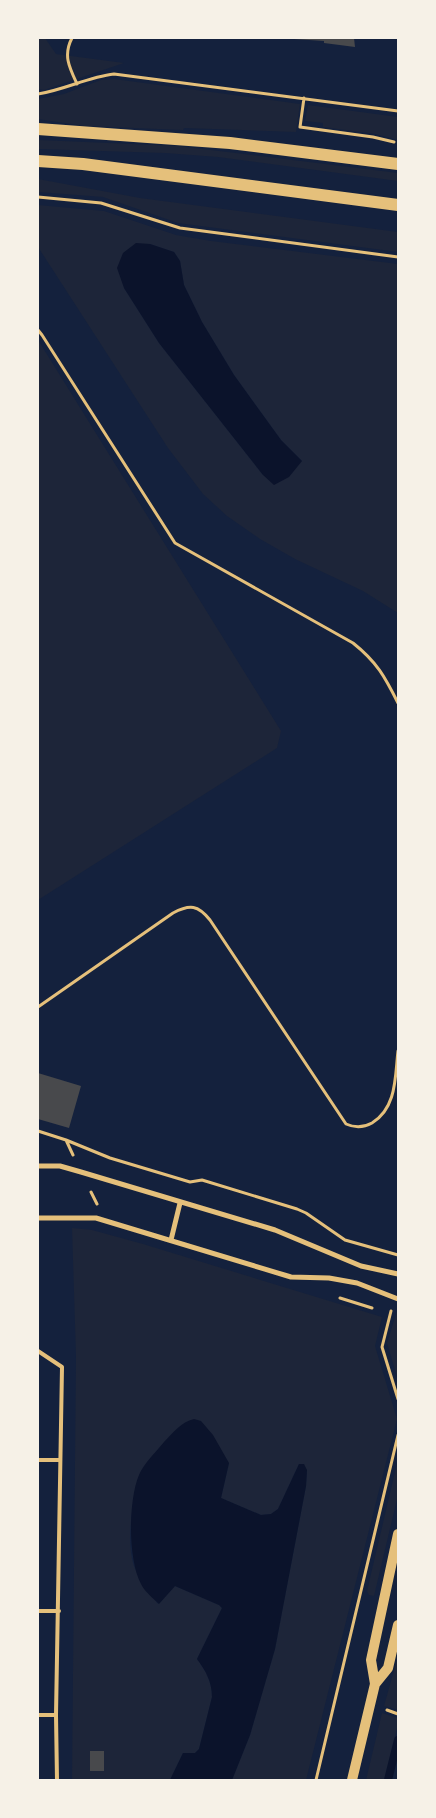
<svg xmlns="http://www.w3.org/2000/svg" width="436" height="1818" font-family="Lora,serif">
<style>
.green{fill:#1d2539;fill-rule:evenodd}
.water{fill:#0b132b}
.lines{fill:none;stroke-linecap:round;stroke-linejoin:round}
.stream{stroke:#0b132b;stroke-width:8}
.building{fill:#48494c}
.path{stroke:#e5c07b;stroke-width:3}
.service{stroke:#e5c07b;stroke-width:4}
.minor{stroke:#e5c07b;stroke-width:5}
.secondary{stroke:#e5c07b;stroke-width:10}
.primary{stroke:#e5c07b;stroke-width:12}
</style>
<rect width="100%" height="100%" fill="#14213d"/>
<path class="green" d="M 38,38 L 45,38 L 56,54 L 124,63 L 44,90 L 38,89 Z
M 114,79 L 300,104 L 296,132 L 184,128 L 183,130 L 84,126 L 38,119 L 38,99 L 64,94 L 101,80 Z
M 308,105 L 398,117 L 398,140 L 375,134 L 323,127 L 323,123 L 305,121 Z
M 39,140 L 178,146 L 398,173 L 398,181 L 218,157 L 165,153 L 38,149 Z
M 38,179 L 140,198 L 398,232 L 398,252 L 178,223 L 103,197 L 38,192 Z
M 38,205 L 104,211 L 176,235 L 211,241 L 398,264 L 398,613 L 363,591 L 295,559 L 260,539 L 227,516 L 203,494 L 168,448 L 38,247 ZM 150,244 L 174,252 L 180,261 L 184,285 L 202,322 L 234,375 L 281,440 L 302,461 L 263,475 L 159,343 L 124,288 Z
M 38,340 L 281,731 L 277,748 L 38,900 Z
M 72,1228 L 92,1230 L 143,1244 L 382,1317 L 375,1346 L 397,1419 L 306,1780 L 232,1780 L 250,1735 L 275,1649 L 306,1486 L 307,1470 L 299,1464 L 278,1509 L 271,1514 L 261,1515 L 221,1498 L 229,1463 L 136,1485 C 132,1512 125,1546 136,1571 C 142,1583 151,1594 158,1604 L 175,1586 L 219,1605 L 222,1608 L 197,1659 C 206,1671 212,1682 212,1697 L 199,1749 L 195,1753 L 183,1753 L 170,1780 L 72,1780 L 76,1356 Z
M 397,1311 L 398,1312 L 398,1380 L 387,1343 Z
M 398,1459 L 398,1495 L 374,1596 L 369,1595 L 367,1591 Z
M 398,1656 L 398,1710 L 384,1706 Z
M 382,1713 L 398,1718 L 398,1724 L 384,1780 L 366,1780 Z"/>
<path class="water" d="M 136,243 L 150,244 L 174,252 L 180,261 L 184,285 L 202,322 L 234,375 L 281,440 L 302,461 L 289,477 L 274,485 L 263,475 L 159,343 L 124,288 L 117,268 L 123,253 Z
M 194,1419 L 201,1421 L 213,1435 L 229,1463 L 221,1498 L 261,1515 L 271,1514 L 278,1509 L 299,1464 L 304,1464 L 307,1470 L 306,1486 L 275,1649 L 250,1735 L 232,1780 L 170,1780 L 183,1753 L 195,1753 L 199,1749 L 212,1697 C 212,1682 206,1671 197,1659 L 222,1608 L 219,1605 L 175,1586 L 159,1604 C 153,1598 145,1592 141,1584 C 128,1560 128,1501 139,1475 C 144,1463 156,1452 164,1442 C 173,1433 181,1422 194,1419 Z"/>
<g class="lines">
<path class="stream" d="M 388,1780 L 398,1740"/>
</g>
<path class="building" d="M 294,38 L 354,38 L 355,47 L 324,43 L 324,41 L 294,39 Z
M 38,1073 L 81,1086 L 69,1128 L 38,1119 Z
M 90,1751 L 104,1751 L 104,1771 L 90,1771 Z"/>
<g class="lines">
<path class="path" d="M 72,38 C 63,55 69,67 77,84
M 38,94 C 64,90 88,77 114,74 L 398,111
M 304,98 L 300,127 L 373,137 L 394,142
M 38,197 L 101,203 L 180,228 L 398,257
M 38,330 L 42,335 L 175,543 L 353,643 C 377,662 385,677 398,703
M 38,1007 L 173,913 C 190,904 198,905 210,920 L 346,1124 C 355,1128 363,1128 372,1123 C 397,1108 395,1076 398,1051
M 38,1131 L 66,1140
M 73,1155 L 66,1140 L 110,1158 L 190,1182 L 202,1180 L 297,1209 L 306,1213 L 345,1240 L 398,1255
M 91,1192 L 97,1204
M 340,1298 L 372,1308
M 391,1311 L 382,1347 L 398,1399
M 387,1710 L 398,1714
M 316,1780 L 398,1435"/>
<path class="service" d="M 38,1351 L 62,1367 L 56,1715 L 57,1780
M 38,1460 L 60,1460
M 38,1611 L 59,1611
M 38,1715 L 56,1715"/>
<path class="minor" d="M 38,1166 L 60,1166 L 81,1172 L 275,1230 L 361,1266 L 398,1274
M 38,1218 L 96,1218 L 291,1277 L 329,1278 L 357,1283 L 398,1299
M 171,1240 L 180,1203"/>
<path class="secondary" d="M 375,1684 L 388,1668 L 398,1625
M 352,1780 L 375,1684 L 371,1660 L 398,1534"/>
<path class="primary" d="M 38,129 L 230,143 L 398,164
M 38,161 L 83,164 L 398,205"/>
</g>
<rect width="436" height="1818" fill="none" stroke="#f6f1e7" stroke-width="78"/>
</svg>
